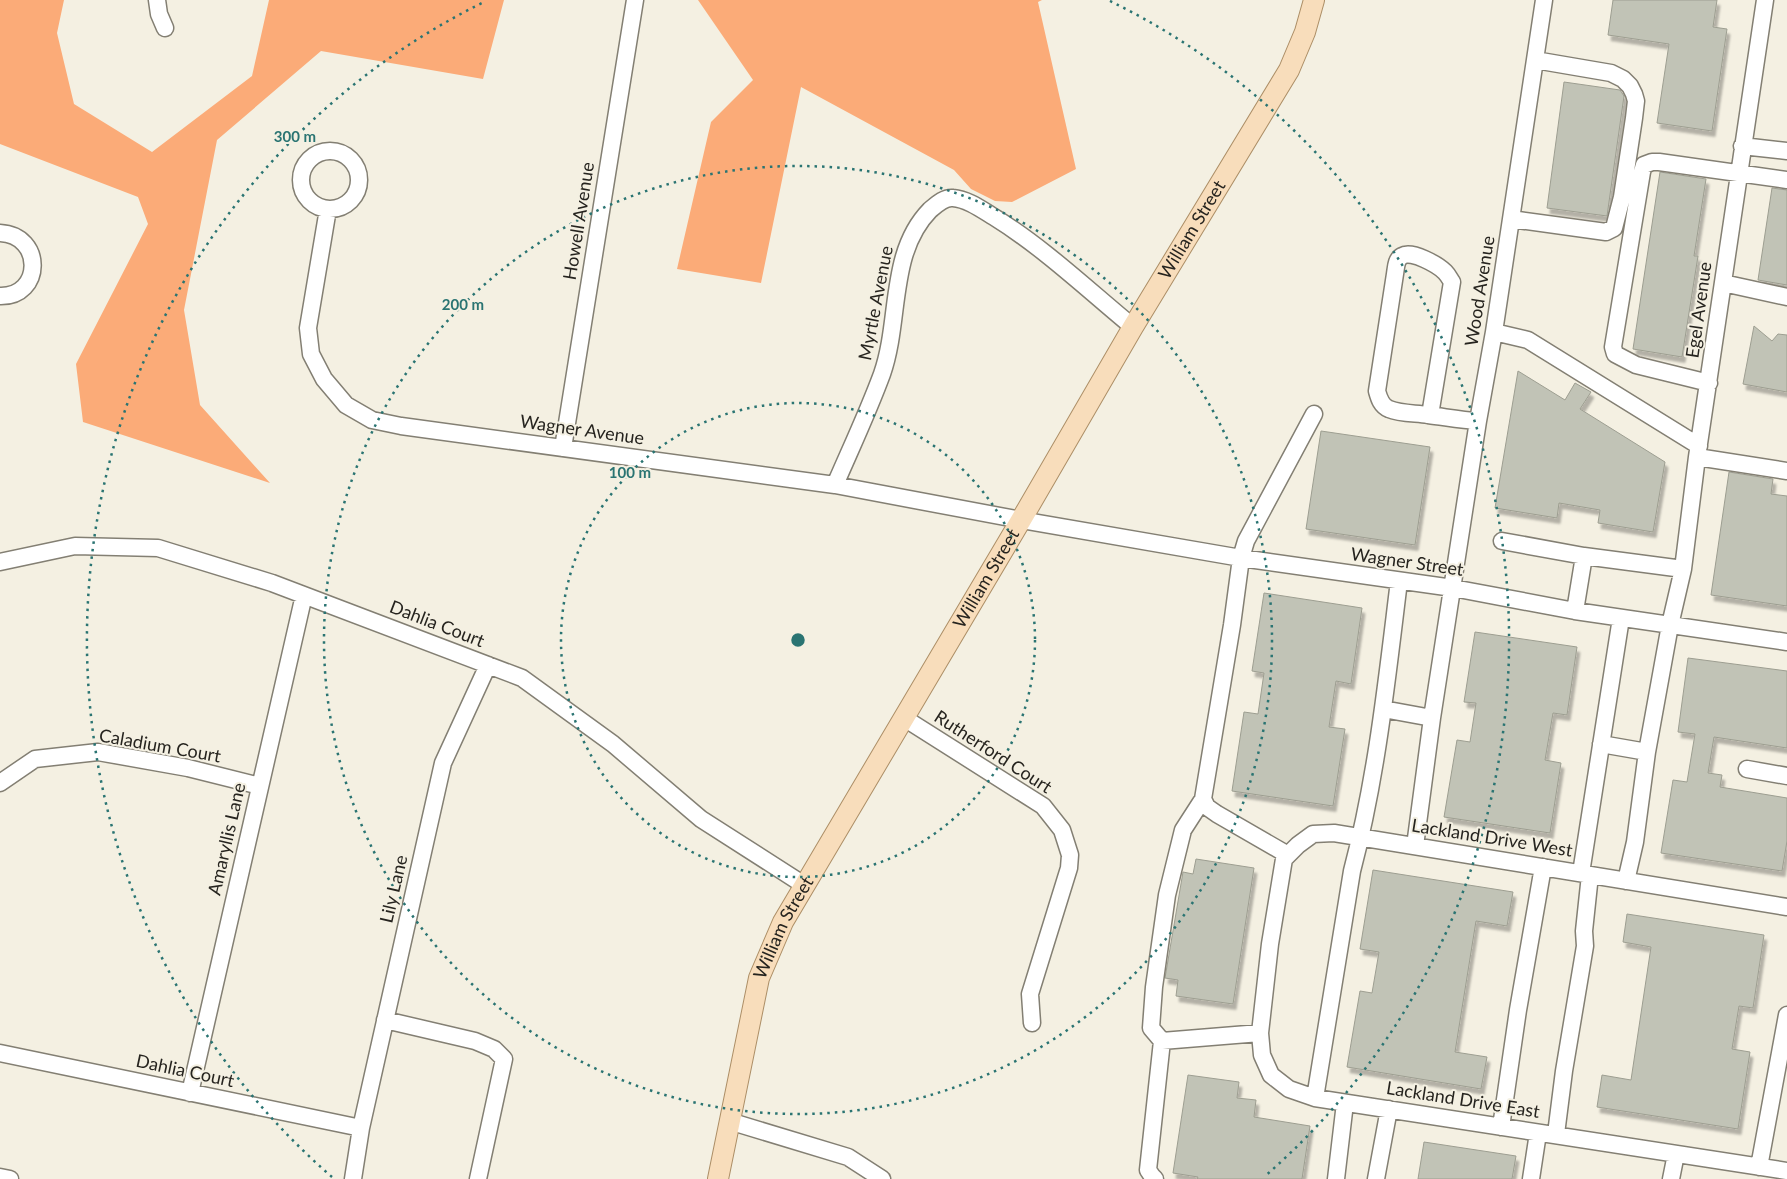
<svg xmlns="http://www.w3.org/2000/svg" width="1787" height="1179" font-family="Lato,sans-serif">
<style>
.forest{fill:#fbab78}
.building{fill:#c1c3b6;stroke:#9d9e91;filter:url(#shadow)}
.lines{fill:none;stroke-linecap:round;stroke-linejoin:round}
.minor-casing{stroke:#837f73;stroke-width:19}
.major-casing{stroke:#ac8e66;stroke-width:22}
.minor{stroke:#fff;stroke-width:16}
.major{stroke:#f8ddbb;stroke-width:20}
.ring{fill:none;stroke:#2a7472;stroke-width:2.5;stroke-dasharray:2.5 5}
.labels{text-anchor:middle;stroke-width:4;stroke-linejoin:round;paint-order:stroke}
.street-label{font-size:18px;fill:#26241f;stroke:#f4f0e2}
.centre{fill:#2a7472;stroke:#f4f0e2;stroke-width:2.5}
.ring-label{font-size:15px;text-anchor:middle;font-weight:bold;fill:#2a7472;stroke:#f4f0e2;stroke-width:4;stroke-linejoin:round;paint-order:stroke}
</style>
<defs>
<filter id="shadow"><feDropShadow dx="3" dy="5.5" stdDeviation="1" flood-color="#0004"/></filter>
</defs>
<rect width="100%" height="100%" fill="#f4f0e2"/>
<path class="forest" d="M 0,0 L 64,0 L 57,33 L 74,104 L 152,152 L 252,76 L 269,0 L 504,0 L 483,79 L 321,51 L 217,140 L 184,310 L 200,405 L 270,483 L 83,422 L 76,364 L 148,224 L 138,197 L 0,144 Z
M 698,0 L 1042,0 L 1038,2 L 1076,169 L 1012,202 L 995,201 L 971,189 L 954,170 L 801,87 L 761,283 L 677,269 L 711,122 L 753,80 Z"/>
<path class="building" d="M 1613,0 L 1717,0 L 1713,27 L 1727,29 L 1712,131 L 1657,123 L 1669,44 L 1608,35 Z
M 1564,82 L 1620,90 L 1624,96 L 1607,216 L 1547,208 Z
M 1660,172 L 1706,179 L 1694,256 L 1698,256 L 1682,357 L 1633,349 Z
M 1772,188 L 1787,190 L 1787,285 L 1758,280 Z
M 1754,326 L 1772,341 L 1778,334 L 1787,335 L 1787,392 L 1743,384 Z
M 1518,371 L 1565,400 L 1575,383 L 1591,392 L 1580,409 L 1665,462 L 1653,532 L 1598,523 L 1600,510 L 1559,503 L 1557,518 L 1495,508 Z
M 1321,431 L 1430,447 L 1415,545 L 1306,529 Z
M 1729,472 L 1773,479 L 1771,494 L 1787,496 L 1787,606 L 1711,595 Z
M 1264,593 L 1362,608 L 1351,684 L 1336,681 L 1329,727 L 1345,729 L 1333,806 L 1232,791 L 1244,712 L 1258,714 L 1264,673 L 1252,671 Z
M 1475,632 L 1577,647 L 1567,715 L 1553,713 L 1545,760 L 1561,763 L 1550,833 L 1444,817 L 1457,740 L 1470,742 L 1476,703 L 1464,702 Z
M 1688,658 L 1787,671 L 1787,748 L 1714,737 L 1708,773 L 1722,775 L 1720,787 L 1787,798 L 1787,841 L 1782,871 L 1661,853 L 1673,780 L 1687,782 L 1695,734 L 1678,732 Z
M 1196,859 L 1254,868 L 1233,1004 L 1176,996 L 1178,980 L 1165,978 L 1183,872 L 1193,874 Z
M 1373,870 L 1513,892 L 1507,926 L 1476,921 L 1455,1052 L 1487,1057 L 1481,1089 L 1347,1067 L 1360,991 L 1372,993 L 1379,952 L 1360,949 Z
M 1627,914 L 1764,935 L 1753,1008 L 1739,1006 L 1732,1049 L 1750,1052 L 1738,1129 L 1597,1107 L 1602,1075 L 1631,1080 L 1651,947 L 1623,942 Z
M 1188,1075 L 1239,1082 L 1237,1098 L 1256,1100 L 1254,1117 L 1310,1126 L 1302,1179 L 1197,1179 L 1198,1177 L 1173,1173 Z
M 1424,1142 L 1516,1156 L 1512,1179 L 1418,1179 Z"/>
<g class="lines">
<defs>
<path id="minor" d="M 157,0 L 159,14 L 165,28
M 1742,146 L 1787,151
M301 180a29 29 0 1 1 58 0a29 29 0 1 1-58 0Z
M 328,209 L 308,328 L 311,354 L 324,379 L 346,405 L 372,420 L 401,426 L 835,485 L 1021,520 L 1241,558 L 1453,588 L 1575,611 L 1787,642
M 1511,219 L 1606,232 L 1614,228 L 1622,197 L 1634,118 L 1636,101 L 1634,94 L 1630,86 L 1623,79 L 1611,73 L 1535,60
M 0,233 C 44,235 43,297 0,296
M 1723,283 L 1787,297
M 1494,332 L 1528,340 L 1699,446
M 1709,383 L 1636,365 L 1615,354 L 1613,347 L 1642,172 L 1644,165 L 1652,162 L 1659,162 L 1787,180
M 1430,415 L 1452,282 C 1450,279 1448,275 1445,272 C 1438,265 1412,250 1402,256 C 1396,259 1396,268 1395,274 L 1377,391 C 1379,398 1381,406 1389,409 C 1401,414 1416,413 1428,415 C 1445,417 1461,420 1478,421
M 563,448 L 635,0
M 1697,457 L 1787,471
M 835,485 C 851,448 868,412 882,374 C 901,320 888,253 930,210 C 936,205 944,197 953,198 C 967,199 981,209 994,217 C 1044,248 1087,289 1133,327
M 1502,541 L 1584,556 L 1575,611
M 1584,556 L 1683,569
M 0,562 L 75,546 L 158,548 L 272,583 L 522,678 L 613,744 L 701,819 L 804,885
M 1383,709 L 1432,718
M 904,718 L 1043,806 L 1062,830 L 1070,855 L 1069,868 L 1030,994 L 1032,1023
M 1601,744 L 1647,752
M 1747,769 L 1787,776
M 0,783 L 35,759 L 98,752 L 188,768 L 260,786
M 1203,799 L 1183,830 L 1167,895 L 1154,987 L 1151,1028 L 1162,1041 L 1260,1033
M 1415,846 L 1432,718 L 1478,421 L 1494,332 L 1544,0
M 1288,855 L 1217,814 L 1207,807 L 1203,799 L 1232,625 L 1241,558 L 1246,541 L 1314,414
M 1581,873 L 1621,618
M 1626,881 L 1635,842 L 1647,752 L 1670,625 L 1683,569 L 1697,457 L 1765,0
M 1787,907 L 1334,833 L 1313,834 L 1298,845 L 1284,859 L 1270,944 L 1260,1033 L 1262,1055 L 1271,1075 L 1289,1089 L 1315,1098 L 1787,1171
M 385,1020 L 475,1041 L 494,1049 L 504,1059 L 478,1179
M 0,1053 L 361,1128
M 190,1093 L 304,595
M 1315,1098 L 1352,871 C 1377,776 1387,678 1399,581
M 729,1121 L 848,1157 L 882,1179
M 1501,1127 L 1518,1010 L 1543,867
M 1556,1134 L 1564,1071 L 1585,946 L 1584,931 L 1590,875
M 1759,1167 L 1787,1015
M 0,1177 L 10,1179
M 353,1179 L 361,1128 L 443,763 L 488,665
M 1155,1179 L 1152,1176 L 1148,1170 L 1162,1041
M 1336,1179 L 1345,1103
M 1376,1179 L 1389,1109
M 1531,1179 L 1538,1133
M 1671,1179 L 1676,1154"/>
<g id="major">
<path id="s1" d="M 718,1179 L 759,978 L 783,922 L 1021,520 L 1133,327 L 1289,70 L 1305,32 L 1314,0"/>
</g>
</defs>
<use href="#minor" class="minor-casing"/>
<use href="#major" class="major-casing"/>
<use href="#minor" class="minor"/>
<use href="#major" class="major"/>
</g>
<g class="ring">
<circle cx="798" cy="640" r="237"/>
<circle cx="798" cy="640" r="474"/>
<path d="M332 1177A711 711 0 0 1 486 1M1110 1A711 711 0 0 1 1264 1177"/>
</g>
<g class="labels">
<g class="street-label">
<text transform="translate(579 221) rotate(-81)" y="6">Howell Avenue</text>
<text dy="6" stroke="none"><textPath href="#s1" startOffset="1070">William Street</textPath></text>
<text transform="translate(1480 291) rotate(-81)" y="6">Wood Avenue</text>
<text transform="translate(876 303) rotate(-79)" y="6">Myrtle Avenue</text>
<text transform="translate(1699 310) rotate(-82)" y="6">Egel Avenue</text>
<text transform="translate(582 430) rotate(8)" y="6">Wagner Avenue</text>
<text transform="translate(1407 562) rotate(8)" y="6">Wagner Street</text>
<text dy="6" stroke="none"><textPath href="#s1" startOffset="665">William Street</textPath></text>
<text transform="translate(437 624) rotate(21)" y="6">Dahlia Court</text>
<text transform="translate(160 746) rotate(10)" y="6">Caladium Court</text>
<text transform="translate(993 752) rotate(33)" y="6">Rutherford Court</text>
<text transform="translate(1492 838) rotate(9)" y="6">Lackland Drive West</text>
<text transform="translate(227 839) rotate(-77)" y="6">Amaryllis Lane</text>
<text transform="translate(394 889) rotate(-77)" y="6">Lily Lane</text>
<text dy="6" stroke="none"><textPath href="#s1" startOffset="261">William Street</textPath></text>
<text transform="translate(185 1071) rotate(12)" y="6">Dahlia Court</text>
<text transform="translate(1463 1100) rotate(9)" y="6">Lackland Drive East</text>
</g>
</g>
<circle cx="798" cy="640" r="8" class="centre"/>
<g class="ring-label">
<text x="295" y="142">300 m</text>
<text x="463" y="310">200 m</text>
<text x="630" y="478">100 m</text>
</g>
</svg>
